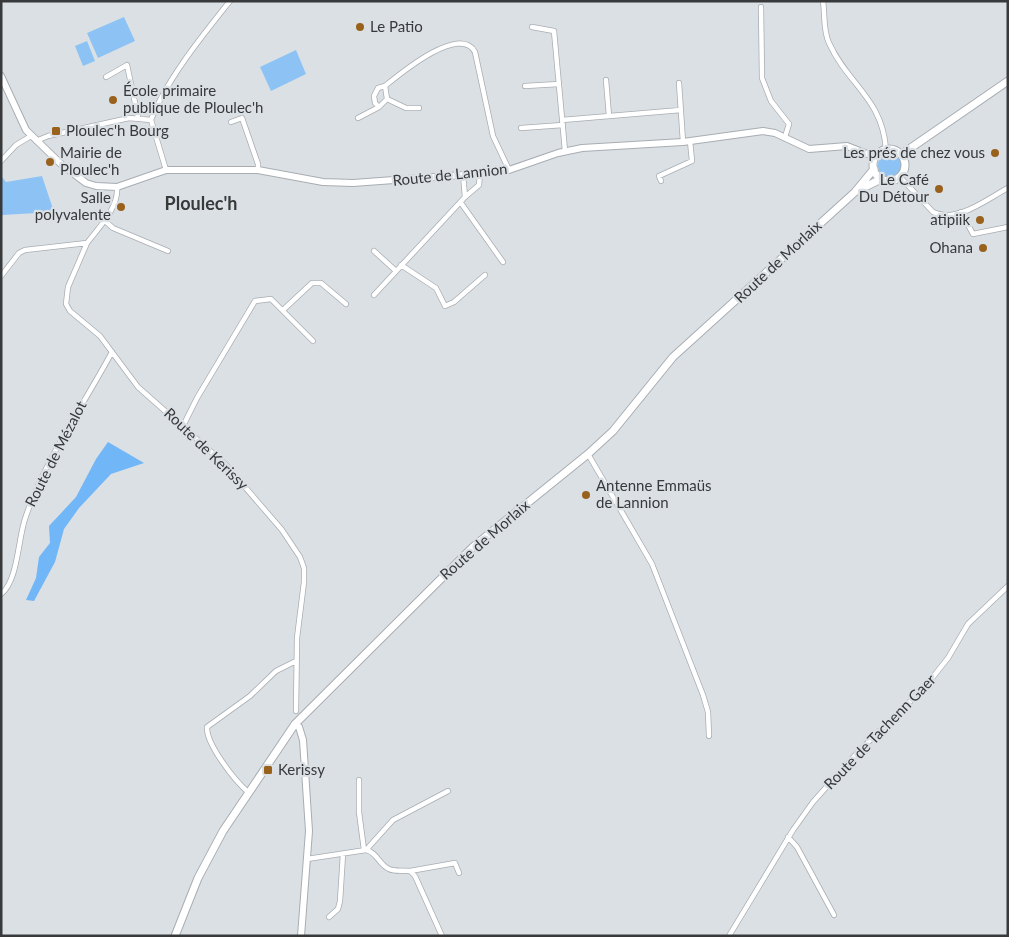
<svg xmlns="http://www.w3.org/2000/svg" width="1009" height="937" font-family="Lato,sans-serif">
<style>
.green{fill:#8dc3f4}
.forest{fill:#71b6f6}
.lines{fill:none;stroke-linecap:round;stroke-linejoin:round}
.street-casing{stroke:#a8adb2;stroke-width:6}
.secondary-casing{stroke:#a8adb2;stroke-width:8}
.primary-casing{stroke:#a8adb2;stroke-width:9}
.street{stroke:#fff;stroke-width:4.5}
.secondary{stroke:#fff;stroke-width:6}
.primary{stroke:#fff;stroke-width:7}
.poi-dot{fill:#99621c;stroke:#dbe0e5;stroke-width:2}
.labels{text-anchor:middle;stroke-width:4.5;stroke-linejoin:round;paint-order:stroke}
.poi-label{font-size:15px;fill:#37393b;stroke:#dbe0e5;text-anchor:start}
.street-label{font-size:15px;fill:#37393b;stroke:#dbe0e5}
.quarter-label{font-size:18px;font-weight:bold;fill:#37393b;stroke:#dbe0e5}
</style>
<rect width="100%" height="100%" fill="#dbe0e5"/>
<path class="green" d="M 124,17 L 135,41 L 98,58 L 87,33 Z
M 87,41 L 95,61 L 83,66 L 75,46 Z
M 296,50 L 306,74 L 271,91 L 260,67 Z
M878 165a13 13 0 1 1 26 0a13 13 0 1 1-26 0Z
M 1,176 L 6,182 L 42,176 L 54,212 L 2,215 Z"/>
<path class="forest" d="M 108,442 L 144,463 L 111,474 L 79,508 L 64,529 L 55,562 L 34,601 L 26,600 L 36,578 L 39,557 L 50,543 L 49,526 L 76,497 L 96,459 Z"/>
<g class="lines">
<defs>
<path id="street" d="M 823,1 C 825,14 823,31 829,43 C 848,85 882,98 886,149
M 761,7 L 762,78 L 771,101 L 789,124 L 785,137
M 532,27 L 554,31 L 565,151
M 106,77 L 127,65 L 138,117
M 606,80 L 609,116
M 679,83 L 683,142
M 385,86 C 401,73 460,24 475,52 L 493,136 L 509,170
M 385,86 L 387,99 L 379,107 L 375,103 L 374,96 L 378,88 Z
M 525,86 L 559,84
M 387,99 L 406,108 L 419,108
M 358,118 L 379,107
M 151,120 C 166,80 203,35 230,1
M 151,120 L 166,170
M 562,120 L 681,110
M 231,122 L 242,118 L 258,164 L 258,170
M 521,128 L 563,125
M 36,141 L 48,136 L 129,118 L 151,120
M 1,161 L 16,145 L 31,136
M 463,174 L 465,197
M 900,177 L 933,212 C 956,224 987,199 1008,188
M 661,181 L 659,176 L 692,161 L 690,141
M 461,203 L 503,262
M 961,212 L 973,234 L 1008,227
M 105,221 L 113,228 L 168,251
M 87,243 L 68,287 L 66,304 L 70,311 L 100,336 L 138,387 L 226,465 L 282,530 L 300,557 L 304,568 L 304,582 L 297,638 L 296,711
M 374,251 L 396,271
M 401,265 L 436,288 L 445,306 L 454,302 L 485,275
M 1,276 L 19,253 L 25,250 L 87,243 C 99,227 119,208 117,187
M 374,295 L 465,197 L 479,185 L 480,173
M 283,310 L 312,283 L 321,283 L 346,304
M 183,426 L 197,398 L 255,301 L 271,299 L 313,341
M 588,454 L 652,564 L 703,695 L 708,712 L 709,736
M 1,594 C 18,581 18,539 25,519 C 44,461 83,406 112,352
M 359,780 L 359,812 L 364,850
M 248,792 C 235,781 206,744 207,727 L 250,696 L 276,671 L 296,661
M 788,837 L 797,847 L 834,915
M 366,850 L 393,820 L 448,791
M 307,859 L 366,850 C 377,852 379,865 389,869 C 395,872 403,870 410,871 L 415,876 L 442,936
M 410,871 L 455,863 L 459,873
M 329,917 L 338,909 L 340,901 L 343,854
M 729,936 L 793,830 L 813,802 L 858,752 L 925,687 L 948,658 L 968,624 L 1008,586"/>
<path id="secondary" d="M 1,76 L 26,130 L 61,164 L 86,183 L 96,186 L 117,187 L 166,170 L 258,170 L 323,182 L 353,183 L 489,173 L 509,170 L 558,153 L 582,148 L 683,142 L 763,131 L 775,133 L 809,149 L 847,146 L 875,157
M 295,724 L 299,727 L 303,740 L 309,831 L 301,936"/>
<path id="primary" d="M873 165a16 16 0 1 1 32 0a16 16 0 1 1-32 0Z
M 902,154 L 1008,81
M 859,190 L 881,179
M 175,936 L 198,878 L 223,831 L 295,724 L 473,547 L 588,454 L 613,431 L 673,357 L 855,192 L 874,169"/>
</defs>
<use href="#street" class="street-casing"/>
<use href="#secondary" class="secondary-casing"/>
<use href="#primary" class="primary-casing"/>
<use href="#street" class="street"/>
<use href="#secondary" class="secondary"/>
<use href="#primary" class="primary"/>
</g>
<g class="poi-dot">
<circle cx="360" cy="27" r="5"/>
<circle cx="113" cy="100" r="5"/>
<rect x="51" y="126" width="10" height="10" rx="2.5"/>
<circle cx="995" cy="153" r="5"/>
<circle cx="50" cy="162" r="5"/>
<circle cx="939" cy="189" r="5"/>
<circle cx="121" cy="207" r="5"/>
<circle cx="980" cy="220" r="5"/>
<circle cx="983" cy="248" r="5"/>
<circle cx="586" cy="495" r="5"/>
<rect x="263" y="765" width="10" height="10" rx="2.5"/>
</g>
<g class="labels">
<g class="poi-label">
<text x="370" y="32">Le Patio</text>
<text x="123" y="96">École primaire<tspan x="123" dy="17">publique de Ploulec'h</tspan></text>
<text x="66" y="136">Ploulec'h Bourg</text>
<text x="60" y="158">Mairie de<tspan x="60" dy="17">Ploulec'h</tspan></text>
<text x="985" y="158" text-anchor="end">Les prés de chez vous</text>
<text x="929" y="185" text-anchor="end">Le Café<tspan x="929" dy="17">Du Détour</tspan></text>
<text x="111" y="203" text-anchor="end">Salle<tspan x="111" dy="17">polyvalente</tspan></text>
<text x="970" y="225" text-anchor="end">atipiik</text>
<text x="973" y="253" text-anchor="end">Ohana</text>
<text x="596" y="491">Antenne Emmaüs<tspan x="596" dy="17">de Lannion</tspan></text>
<text x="278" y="775">Kerissy</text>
</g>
<g class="street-label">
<text transform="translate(450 175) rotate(-6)" y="5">Route de Lannion</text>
<text transform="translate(778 262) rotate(-43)" y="5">Route de Morlaix</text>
<text transform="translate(206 449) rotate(44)" y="5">Route de Kerissy</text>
<text transform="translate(56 454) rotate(-63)" y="5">Route de Mézalot</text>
<text transform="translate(485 540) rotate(-41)" y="5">Route de Morlaix</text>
<text transform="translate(880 732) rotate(-46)" y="5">Route de Tachenn Gaer</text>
</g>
<g class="quarter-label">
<text x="201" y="210">Ploulec'h</text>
</g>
</g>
<rect width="1009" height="937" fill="none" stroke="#37393b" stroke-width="5"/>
</svg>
